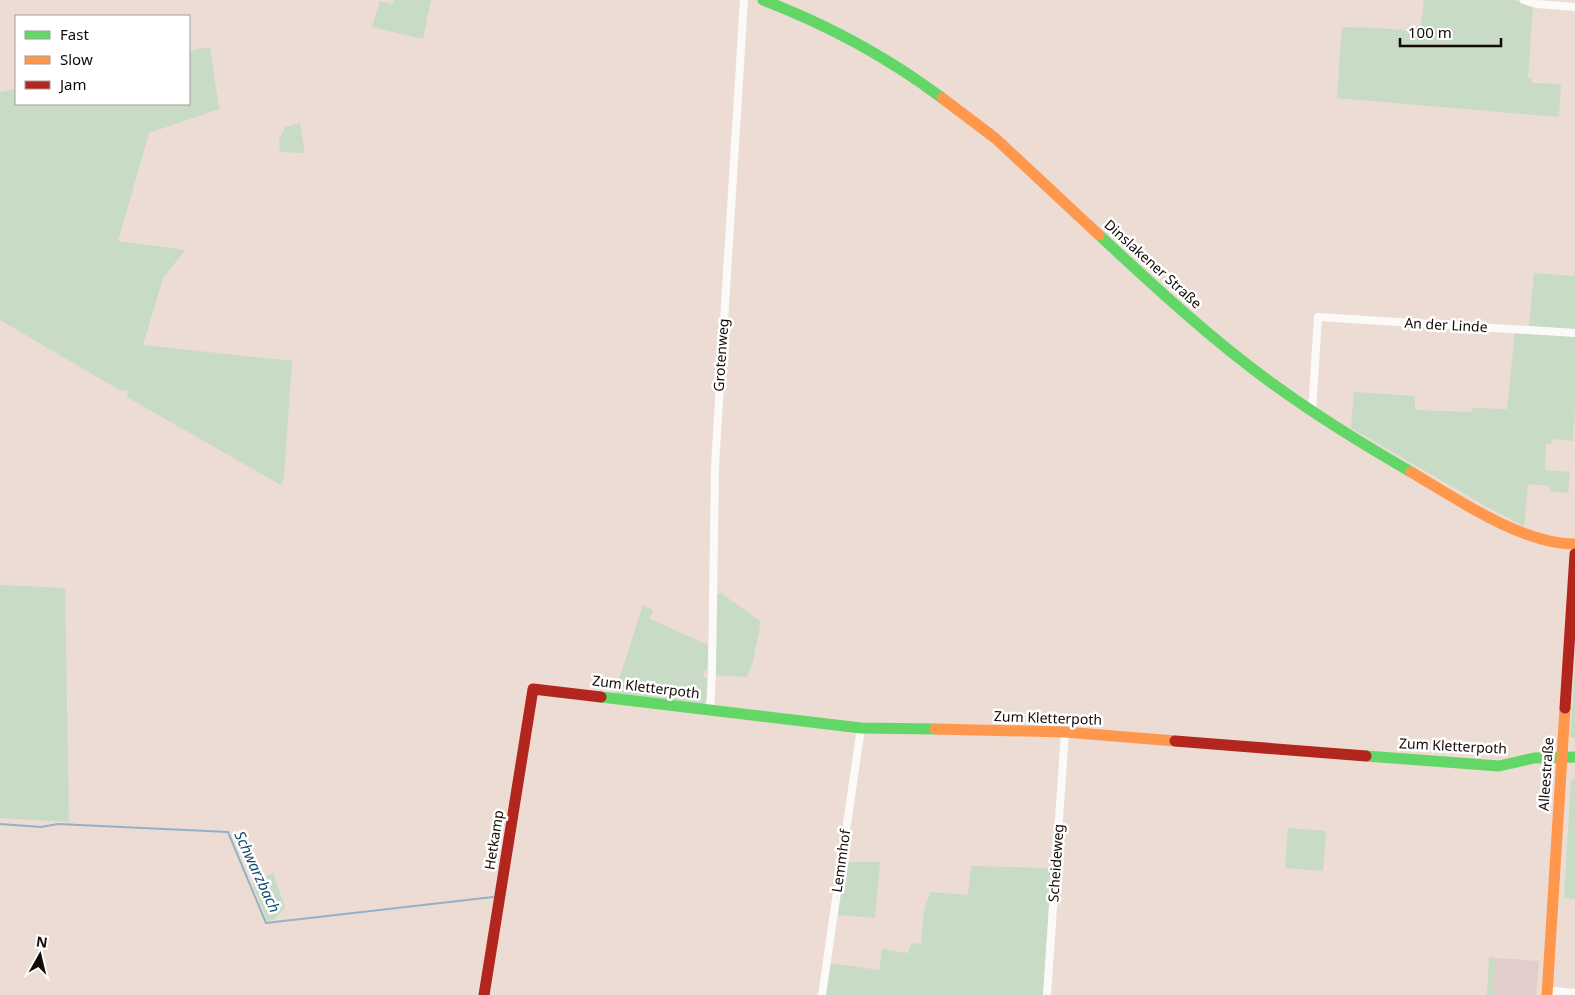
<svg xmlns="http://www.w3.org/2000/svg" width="1575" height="995" font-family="'Noto Sans',sans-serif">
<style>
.commercial{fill:#e1cdc9}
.green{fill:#c7dbc5}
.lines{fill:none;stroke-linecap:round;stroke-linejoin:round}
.stream{stroke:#93b2c8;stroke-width:2}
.street{stroke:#fcfaf9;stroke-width:8}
.fast{stroke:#63d668;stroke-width:11}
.slow{stroke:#ff974d;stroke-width:11}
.jam{stroke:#b3261e;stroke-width:11}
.labels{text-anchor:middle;stroke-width:5;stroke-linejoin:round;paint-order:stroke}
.street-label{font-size:14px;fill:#130a05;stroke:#fff}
.water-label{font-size:15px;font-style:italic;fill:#0c4c6f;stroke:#fff}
</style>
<rect width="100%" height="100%" fill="#ecdcd4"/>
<path class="commercial" d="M 1495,958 L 1539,961 L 1536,995 L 1493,995 Z"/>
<path class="green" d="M 394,0 L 431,0 L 423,39 L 372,27 L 380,1 L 392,4 Z
M 1424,0 L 1514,0 L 1533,8 L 1528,78 L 1532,78 L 1532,83 L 1561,84 L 1559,117 L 1337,98 L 1342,27 L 1379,28 L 1420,32 Z
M 210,47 L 219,109 L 149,133 L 118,241 L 185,250 L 163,278 L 143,345 L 292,361 L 284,477 L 281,485 L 127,397 L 128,390 L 121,391 L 0,320 L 0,92 L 16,89 L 16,104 L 189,104 L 189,51 Z
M 300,123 L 305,153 L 280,152 L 279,140 L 285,127 Z
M 1534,273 L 1575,276 L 1575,329 L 1529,326 Z
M 1515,332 L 1575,336 L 1575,401 L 1573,441 L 1552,439 L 1551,444 L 1546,444 L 1545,470 L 1570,472 L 1568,493 L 1550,491 L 1549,486 L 1528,484 L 1524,526 L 1489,508 L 1351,428 L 1354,392 L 1415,396 L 1415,410 L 1470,412 L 1474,408 L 1507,409 Z
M 0,585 L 65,588 L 69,822 L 0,818 Z
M 721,593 L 761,622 L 753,661 L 747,677 L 715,675 L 717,595 Z
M 643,605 L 653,610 L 650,619 L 708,645 L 707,671 L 704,671 L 704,677 L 707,677 C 710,686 710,699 702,706 L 614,695 Z
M 1575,667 L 1575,738 L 1571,738 L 1570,737 Z
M 1575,777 L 1575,899 L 1564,898 L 1571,781 Z
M 1288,828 L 1326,831 L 1323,871 L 1285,868 Z
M 851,862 L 880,862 L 875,918 L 837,915 L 844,867 L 846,863 Z
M 971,866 L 1045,868 L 1051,870 L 1043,995 L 825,995 L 830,963 L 879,970 L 882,949 L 908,953 L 911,943 L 921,944 C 923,926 922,908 931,892 L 968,895 Z
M 273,873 L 285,907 L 274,920 L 267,921 L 252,883 Z
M 1489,957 L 1495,958 L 1493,995 L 1487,995 Z"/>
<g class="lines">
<path class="stream" d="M 0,824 L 41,827 L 58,824 L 228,832 L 266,923 L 493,897"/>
<path class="street" d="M 1524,0 L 1537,4 L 1575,7
M 1312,412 L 1318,317 L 1575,333
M 710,710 L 712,672 L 715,465 L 744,0
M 1547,990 L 1575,993
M 822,995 L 861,728
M 1047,995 L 1065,732"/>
<path class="fast" d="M 763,0 C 828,25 886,56 942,98
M 1099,235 C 1155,287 1211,339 1273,384 C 1317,416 1364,445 1411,472
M 601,697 L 861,728 L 935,729
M 1366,756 L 1499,766 L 1534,758 L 1575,757"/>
<path class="slow" d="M 942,98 L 995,138 L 1099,235
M 1411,472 C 1457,499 1521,544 1575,544
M 935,729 L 1065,732 L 1175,741
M 1547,995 L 1565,708"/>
<path class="jam" d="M 1565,708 L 1575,554
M 1175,741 L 1366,756
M 484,995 L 533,689 L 601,697"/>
</g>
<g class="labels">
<g class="street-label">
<text transform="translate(1153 264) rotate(42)" y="5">Dinslakener Straße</text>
<text transform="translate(1446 325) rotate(3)" y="5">An der Linde</text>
<text transform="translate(721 355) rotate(-86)" y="5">Grotenweg</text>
<text transform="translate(646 687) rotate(7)" y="5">Zum Kletterpoth</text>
<text transform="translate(1048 718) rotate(2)" y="5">Zum Kletterpoth</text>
<text transform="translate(1453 746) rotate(3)" y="5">Zum Kletterpoth</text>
<text transform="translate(1546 774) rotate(-86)" y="5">Alleestraße</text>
<text transform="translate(494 840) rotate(-81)" y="5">Hetkamp</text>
<text transform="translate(841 861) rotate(-82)" y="5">Lemmhof</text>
<text transform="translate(1056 863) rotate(-86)" y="5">Scheideweg</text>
</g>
<g class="water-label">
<text transform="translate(257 872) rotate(65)" y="5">Schwarzbach</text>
</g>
</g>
<rect x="15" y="15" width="175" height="90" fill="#ffffff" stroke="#a19d9b"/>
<rect x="25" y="31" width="25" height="8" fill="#63d668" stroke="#a19d9b"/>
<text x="60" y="40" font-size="15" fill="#130a05">Fast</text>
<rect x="25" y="56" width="25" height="8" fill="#ff974d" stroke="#a19d9b"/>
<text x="60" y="65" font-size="15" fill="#130a05">Slow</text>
<rect x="25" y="81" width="25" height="8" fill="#b3261e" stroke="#a19d9b"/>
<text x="60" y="90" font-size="15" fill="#130a05">Jam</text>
<g transform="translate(40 955) rotate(8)" stroke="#ffffff" stroke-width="4" paint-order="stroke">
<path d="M0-4L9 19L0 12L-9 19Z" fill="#130a05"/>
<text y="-8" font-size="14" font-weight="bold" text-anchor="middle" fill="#130a05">N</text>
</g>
<path d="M1400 38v8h101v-8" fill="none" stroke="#130a05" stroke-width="2.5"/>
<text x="1408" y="38" font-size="15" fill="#130a05" stroke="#ffffff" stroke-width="4" paint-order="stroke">100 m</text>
</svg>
